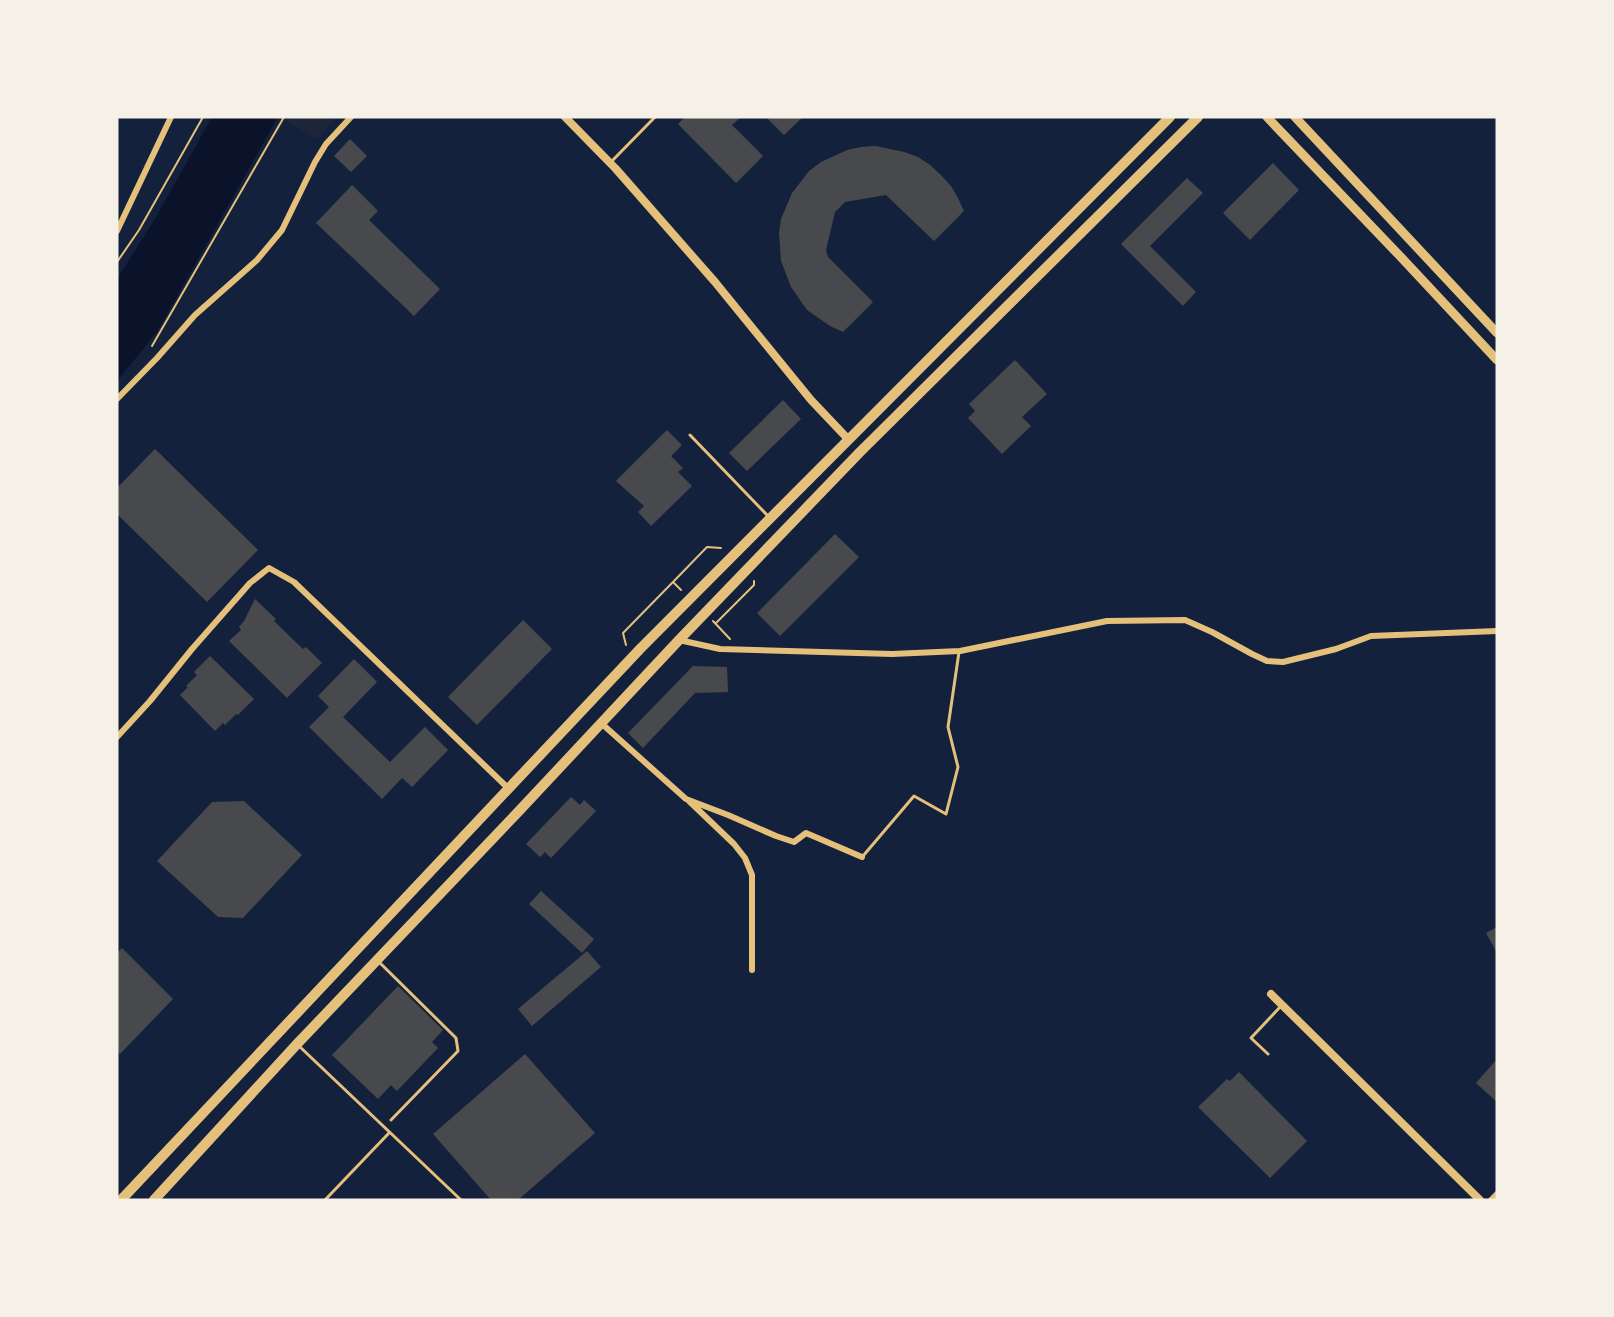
<svg xmlns="http://www.w3.org/2000/svg" width="1614" height="1317" font-family="'Space Grotesk',sans-serif">
<style>
.green{fill:#1d2539}
.water{fill:#0b132b}
.building{fill:#48494c}
.lines{fill:none;stroke-linecap:round;stroke-linejoin:round}
.path{stroke:#e5c07b;stroke-width:2}
.service{stroke:#e5c07b;stroke-width:3}
.minor{stroke:#e5c07b;stroke-width:6}
.tertiary{stroke:#e5c07b;stroke-width:8}
.secondary{stroke:#e5c07b;stroke-width:9}
.primary{stroke:#e5c07b;stroke-width:10}
</style>
<rect width="100%" height="100%" fill="#14213d"/>
<path class="green" d="M 278,117 L 335,117 L 318,139 Z"/>
<path class="water" d="M 212,117 L 278,117 L 157,332 L 117,381 L 117,279 L 155,219 Z"/>
<path class="building" d="M 685,117 L 741,117 L 732,125 L 763,156 L 736,183 L 678,124 Z
M 766,117 L 803,117 L 784,135 Z
M 350,139 L 367,156 L 351,172 L 334,156 Z
M 876,146 L 904,152 L 918,157 L 930,165 L 941,175 L 951,186 L 958,198 L 964,211 L 934,241 L 886,195 L 845,202 L 835,212 L 826,250 L 828,257 L 873,302 L 843,332 L 830,326 L 807,310 L 791,287 L 781,261 L 779,233 L 781,219 L 792,193 L 809,171 L 821,162 L 847,150 L 861,147 Z
M 1273,163 L 1299,190 L 1250,240 L 1223,213 Z
M 1187,178 L 1203,193 L 1150,246 L 1196,292 L 1183,306 L 1121,244 Z
M 352,185 L 378,211 L 369,220 L 440,289 L 414,316 L 316,223 Z
M 1015,360 L 1047,394 L 1022,417 L 1031,426 L 1002,454 L 968,418 L 975,411 L 969,404 Z
M 783,400 L 801,419 L 747,471 L 729,453 Z
M 667,430 L 682,445 L 671,456 L 683,468 L 678,472 L 692,486 L 651,526 L 638,512 L 644,506 L 616,481 Z
M 155,449 L 258,550 L 207,602 L 117,514 L 117,488 Z
M 835,534 L 859,557 L 780,636 L 757,613 Z
M 255,599 L 276,619 L 274,621 L 303,649 L 306,647 L 322,663 L 287,698 L 229,641 L 241,630 L 239,627 L 244,621 Z
M 523,620 L 552,649 L 477,725 L 448,697 Z
M 210,656 L 254,699 L 238,715 L 236,714 L 225,725 L 223,723 L 215,731 L 180,695 L 188,687 L 186,686 L 197,675 L 194,672 Z
M 354,659 L 377,682 L 343,717 L 390,762 L 425,727 L 448,750 L 412,787 L 402,778 L 382,799 L 309,727 L 329,707 L 318,696 Z
M 693,666 L 727,667 L 728,692 L 695,693 L 643,748 L 628,733 Z
M 571,797 L 580,805 L 584,800 L 596,811 L 551,858 L 545,852 L 540,857 L 526,844 Z
M 244,801 L 302,855 L 243,918 L 218,917 L 157,861 L 212,802 Z
M 541,891 L 594,939 L 582,953 L 529,904 Z
M 1497,927 L 1497,953 L 1486,933 Z
M 122,948 L 173,999 L 120,1054 L 117,1051 L 117,953 Z
M 587,951 L 601,967 L 532,1026 L 518,1009 Z
M 398,986 L 443,1030 L 432,1042 L 438,1048 L 397,1091 L 391,1085 L 378,1099 L 332,1055 Z
M 525,1054 L 595,1133 L 518,1200 L 491,1200 L 433,1134 Z
M 1497,1059 L 1497,1102 L 1476,1083 Z
M 1239,1072 L 1307,1141 L 1270,1178 L 1198,1107 L 1227,1079 L 1230,1081 Z"/>
<g class="lines">
<path class="path" d="M 117,262 L 139,230 L 203,117
M 152,346 L 284,117
M 673,582 L 707,547 L 721,548
M 713,621 L 730,639
M 716,623 L 754,585 L 754,581
M 626,645 L 623,633 L 673,582 L 681,590"/>
<path class="service" d="M 611,162 L 655,117
M 690,435 L 769,517
M 863,856 L 914,796 L 946,814 L 958,767 L 948,727 L 959,652
M 378,961 L 456,1038 L 458,1051 L 391,1120
M 299,1046 L 461,1200
M 1268,1054 L 1251,1038 L 1281,1006
M 325,1200 L 389,1133"/>
<path class="minor" d="M 117,231 L 171,117
M 117,399 L 157,358 L 195,315 L 257,260 L 282,230 L 315,162 L 326,144 L 351,117
M 679,640 L 720,649 L 892,654 L 960,651 L 1107,621 L 1185,620 L 1212,632 L 1252,654 L 1267,661 L 1283,662 L 1336,649 L 1371,636 L 1497,631
M 601,723 L 686,799 L 728,815 L 776,836 L 794,842 L 806,833 L 862,857
M 117,737 L 150,701 L 192,649 L 250,583 L 269,568 L 294,582 L 509,789
M 689,801 L 734,844 L 745,858 L 752,875 L 752,970
M 1491,1200 L 1497,1194"/>
<path class="tertiary" d="M 565,117 L 616,169 L 715,282 L 811,400 L 848,439
M 1271,994 L 1480,1200"/>
<path class="secondary" d="M 1267,117 L 1398,254 L 1497,360
M 1295,117 L 1497,333"/>
<path class="primary" d="M 121,1200 L 640,649 L 1170,117
M 154,1200 L 297,1044 L 519,811 L 679,640 L 860,452 L 1198,117"/>
</g>
<rect width="1614" height="1317" fill="none" stroke="#f6f1e7" stroke-width="237"/>
</svg>
